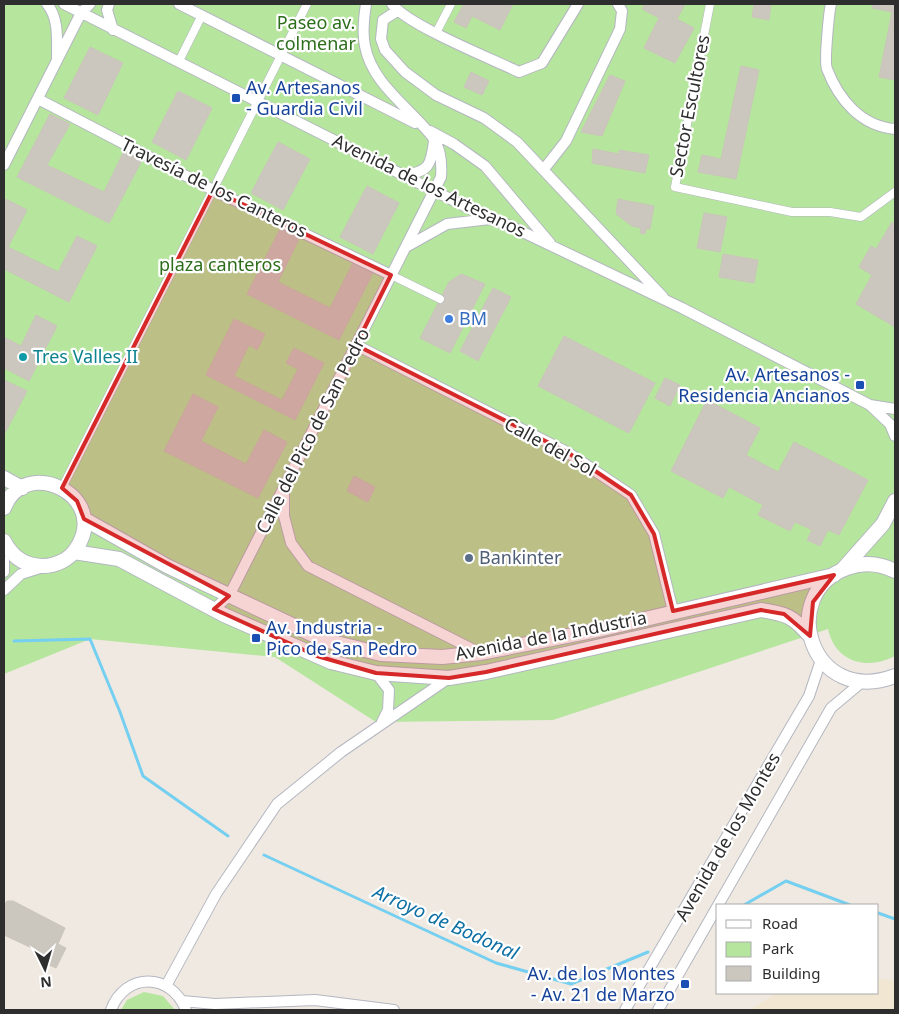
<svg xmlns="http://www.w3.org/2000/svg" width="899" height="1014" font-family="'Noto Sans',sans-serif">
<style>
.education{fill:#f0e6d1}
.green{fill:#b6e59e}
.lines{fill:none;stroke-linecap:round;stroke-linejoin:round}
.stream{stroke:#75cff0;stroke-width:3}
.building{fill:#cbc7bf;stroke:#cbc5ba}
.pedestrian-casing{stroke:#b4b7c1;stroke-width:9}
.minor-casing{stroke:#b4b7c1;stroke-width:12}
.tertiary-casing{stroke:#b4b7c1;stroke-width:16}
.pedestrian{stroke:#fff;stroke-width:8}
.minor{stroke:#fff;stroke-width:10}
.tertiary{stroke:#fff;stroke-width:14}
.marked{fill:#d62828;fill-opacity:0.2;stroke:#d62828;stroke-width:4;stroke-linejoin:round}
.transit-dot{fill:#1a4fb4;stroke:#fff;stroke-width:2}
.shop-dot{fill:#3f7fe0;stroke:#fff;stroke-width:2}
.culture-dot{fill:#0f9aa8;stroke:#fff;stroke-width:2}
.service-dot{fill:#5c6f8a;stroke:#fff;stroke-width:2}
.labels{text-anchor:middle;stroke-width:4.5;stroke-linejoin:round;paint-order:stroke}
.park-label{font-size:18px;fill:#2c6e1b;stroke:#fff}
.transit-label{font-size:18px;fill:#164399;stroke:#fff;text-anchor:start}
.street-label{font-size:18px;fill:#2e2e2e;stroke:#fff}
.shop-label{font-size:18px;fill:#366cbe;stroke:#fff;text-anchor:start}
.culture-label{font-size:18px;fill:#0d838f;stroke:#fff;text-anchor:start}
.service-label{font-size:18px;fill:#4e5e75;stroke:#fff;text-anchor:start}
.water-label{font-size:19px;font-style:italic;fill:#0d6fa3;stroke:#fff}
</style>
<rect width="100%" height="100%" fill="#efe9e1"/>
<path class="education" d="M 878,978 L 895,981 L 895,1010 L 749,1010 L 777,993 L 878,993 Z"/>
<path class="green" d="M 4,4 L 895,4 L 895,656 C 867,671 835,662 828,629 L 553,720 L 376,722 L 275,657 L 90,639 L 4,674 Z
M 144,992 L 163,996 L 175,1010 L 121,1010 L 127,1000 Z"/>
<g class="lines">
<path class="stream" d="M 14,641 L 90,639 L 120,712 L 143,776 L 228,836
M 264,855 L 496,963 L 571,984 L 648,952
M 744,905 L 786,881 L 850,905
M 878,913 L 895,919"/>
</g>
<path class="building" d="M 464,4 L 513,4 L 500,30 L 472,16 L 466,28 L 454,22 Z
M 645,4 L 685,4 L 677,19 L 694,28 L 675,63 L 644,48 L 659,18 L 642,9 Z
M 754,4 L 771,4 L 769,20 L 752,17 Z
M 873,4 L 895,4 L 895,80 L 879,77 L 892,12 L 872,8 Z
M 90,47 L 123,63 L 98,115 L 64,98 Z
M 741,66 L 759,70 L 736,179 L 698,172 L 702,155 L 721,159 Z
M 471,72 L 489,81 L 482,95 L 464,87 Z
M 610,75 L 625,81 L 602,136 L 581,132 Z
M 178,91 L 212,108 L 186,160 L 152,142 Z
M 50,114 L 70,124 L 47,165 L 104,192 L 124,151 L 142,160 L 109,223 L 17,177 Z
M 278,142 L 310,159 L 283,210 L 251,193 Z
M 593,149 L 619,154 L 619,150 L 649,155 L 645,173 L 592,163 Z
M 367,186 L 399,203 L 373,254 L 340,237 Z
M 6,199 L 27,210 L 8,247 L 58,272 L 77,236 L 97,246 L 69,302 L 4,269 L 4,204 Z
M 618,199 L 654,206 L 650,229 L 646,229 L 645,234 L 640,233 L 641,228 L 632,226 L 616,214 Z
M 704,213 L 727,217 L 720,252 L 697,248 Z
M 892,222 L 895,224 L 895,327 L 856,304 L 872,275 L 859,267 L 871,246 L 876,249 Z
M 281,227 L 300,237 L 278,282 L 330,308 L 353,263 L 373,273 L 339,340 L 247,294 Z
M 723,254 L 758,260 L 754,283 L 719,277 Z
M 461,274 L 485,284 L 450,353 L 420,338 L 449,282 Z
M 493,288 L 511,297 L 478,361 L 460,351 Z
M 36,315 L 57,326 L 29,381 L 4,368 L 4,337 L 21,346 Z
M 234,319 L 265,334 L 257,350 L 249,345 L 234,376 L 282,400 L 298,369 L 286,363 L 294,348 L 324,363 L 295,420 L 206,375 Z
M 564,336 L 655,383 L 629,433 L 538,386 Z
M 665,378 L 680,385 L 670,406 L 655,398 Z
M 4,380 L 27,391 L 4,435 Z
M 193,394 L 218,407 L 201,441 L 246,464 L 264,430 L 287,442 L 258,498 L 164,451 Z
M 707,400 L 760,428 L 746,455 L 778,472 L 794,442 L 868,480 L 839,535 L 828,530 L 820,546 L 807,540 L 812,530 L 795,522 L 790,531 L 758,515 L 763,505 L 729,487 L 723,498 L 671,471 Z
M 354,476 L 375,487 L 368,502 L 347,491 Z
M 7,901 L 13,901 L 65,928 L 58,944 L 66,948 L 56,968 L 36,959 L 39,955 L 35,954 L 36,950 L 4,935 L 4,906 Z"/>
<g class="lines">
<defs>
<path id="pedestrian" d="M 710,4 L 675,187 L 792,212 L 830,212 L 861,217 L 895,192
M 436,33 L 451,4
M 179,61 L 202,15
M 217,182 L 307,4
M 391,275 L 440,299
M 62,488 L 213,190"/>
<path id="minor" d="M 47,4 C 59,18 57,40 57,58
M 64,4 L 490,219 L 508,225 L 682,308 L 870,405 L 890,424 L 895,436
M 109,4 L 107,10 L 113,30
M 179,4 L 415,123
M 392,4 C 407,25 492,59 519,72 L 542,63 L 578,4
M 831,4 C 829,12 824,62 827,69 C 839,100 861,126 895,129
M 397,11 L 383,20 L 381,39 L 385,50 L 405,72 L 436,95 L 484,118 L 517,142 L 663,297
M 38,99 L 213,190 L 391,275
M 430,131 L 454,144 L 485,166 L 550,243
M 4,165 L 81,13 L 90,4
M 544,169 L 566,141 L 620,29 L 622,11 L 618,4
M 404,175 C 430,172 431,164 434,141
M 406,247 L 447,224 L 490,219
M 356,345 L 567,452 L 631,495 L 654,534 L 673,611
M 870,405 L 895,409
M 284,492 L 284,516 L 291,543 L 308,566 L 480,653
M 4,561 L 4,572
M 4,590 L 21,574 L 43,567
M 214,609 L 229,596 L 441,177 C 442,164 441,150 434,139 C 412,109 372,85 365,46 C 362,33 364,17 366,4
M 376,673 L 389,690 L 388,710 L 382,722
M 166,986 L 216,894 L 277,804 L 341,752 L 449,678
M 182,1001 L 215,1004 L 315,1000 L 394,1010
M 111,1010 C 125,972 171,972 186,1010
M 625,1010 L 809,696 L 821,660
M 658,1010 L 831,708 L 862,682"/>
<path id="tertiary" d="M 4,478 L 22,488
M 4,508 C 24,454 112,496 76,549 C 69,560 55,566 43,566 C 25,566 12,557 4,541
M 84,519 L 167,566 L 324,640 L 381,654 L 442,657 L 481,653 L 598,630 L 834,575
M 74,552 L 119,559 L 224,615 L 331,662 L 376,673 L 449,678 L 486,672 L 761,610 C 786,614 793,616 810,636
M 843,569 L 883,524 L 895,501
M 895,571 C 879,563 863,562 847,568 C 776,594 811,708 895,676"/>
</defs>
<use href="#pedestrian" class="pedestrian-casing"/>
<use href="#minor" class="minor-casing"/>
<use href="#tertiary" class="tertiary-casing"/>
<use href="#pedestrian" class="pedestrian"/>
<use href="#minor" class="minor"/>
<use href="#tertiary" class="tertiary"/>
</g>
<path class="marked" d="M 213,190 L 391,275 L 356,345 L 567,452 L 631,495 L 654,534 L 673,611 L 834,575 L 813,602 L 810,636 L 784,614 L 761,610 L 486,672 L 449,678 L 376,673 L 317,656 L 214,609 L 229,596 L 84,519 L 77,501 L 62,488 Z"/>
<g class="transit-dot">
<rect x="231" y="93" width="10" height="10" rx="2.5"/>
<rect x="855" y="380" width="10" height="10" rx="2.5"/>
<rect x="251" y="633" width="10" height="10" rx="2.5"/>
<rect x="680" y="979" width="10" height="10" rx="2.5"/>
</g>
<circle class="shop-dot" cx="449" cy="319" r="5"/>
<circle class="culture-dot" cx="23" cy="357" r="5"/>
<circle class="service-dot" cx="469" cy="558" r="5"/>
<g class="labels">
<g class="park-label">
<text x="316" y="29">Paseo av.<tspan x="316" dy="21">colmenar</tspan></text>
<text x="220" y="271">plaza canteros</text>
</g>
<g class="transit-label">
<text x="246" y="94">Av. Artesanos<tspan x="246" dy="21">- Guardia Civil</tspan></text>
<text x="850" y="381" text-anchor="end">Av. Artesanos -<tspan x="850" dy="21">Residencia Ancianos</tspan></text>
<text x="266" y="634">Av. Industria -<tspan x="266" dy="21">Pico de San Pedro</tspan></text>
<text x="675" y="980" text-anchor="end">Av. de los Montes<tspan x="675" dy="21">- Av. 21 de Marzo</tspan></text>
</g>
<g class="street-label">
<text transform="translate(690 106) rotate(-79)" y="6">Sector Escultores</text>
<text transform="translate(429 186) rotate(26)" y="6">Avenida de los Artesanos</text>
<text transform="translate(214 188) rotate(26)" y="6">Travesía de los Canteros</text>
<text transform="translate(313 431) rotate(-63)" y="6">Calle del Pico de San Pedro</text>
<text transform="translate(550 447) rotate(29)" y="6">Calle del Sol</text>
<text transform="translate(551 636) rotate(-11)" y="6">Avenida de la Industria</text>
<text transform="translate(728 837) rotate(-60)" y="6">Avenida de los Montes</text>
</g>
<g class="shop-label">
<text x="459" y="325">BM</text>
</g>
<g class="culture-label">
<text x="33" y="363">Tres Valles II</text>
</g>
<g class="service-label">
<text x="479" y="564">Bankinter</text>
</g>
<g class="water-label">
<text transform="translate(446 922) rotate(24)" y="7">Arroyo de Bodonal</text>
</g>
</g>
<rect width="899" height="1014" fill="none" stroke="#2e2e2e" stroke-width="10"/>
<rect x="716" y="904" width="162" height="90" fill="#ffffff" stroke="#ababab"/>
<rect x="726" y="920" width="25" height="8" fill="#ffffff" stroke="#ababab"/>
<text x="762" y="929" font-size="15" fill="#2e2e2e">Road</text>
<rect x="726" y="942" width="25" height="15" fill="#b6e59e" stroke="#ababab"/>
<text x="762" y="954" font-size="15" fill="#2e2e2e">Park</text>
<rect x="726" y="966" width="25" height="15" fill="#cbc7bf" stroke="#ababab"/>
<text x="762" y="979" font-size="15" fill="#2e2e2e">Building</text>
<g transform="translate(45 969) rotate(175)" stroke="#ffffff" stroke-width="4" paint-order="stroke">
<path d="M0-4L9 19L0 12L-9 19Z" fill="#2e2e2e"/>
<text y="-8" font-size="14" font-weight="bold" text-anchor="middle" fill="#2e2e2e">N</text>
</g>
</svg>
